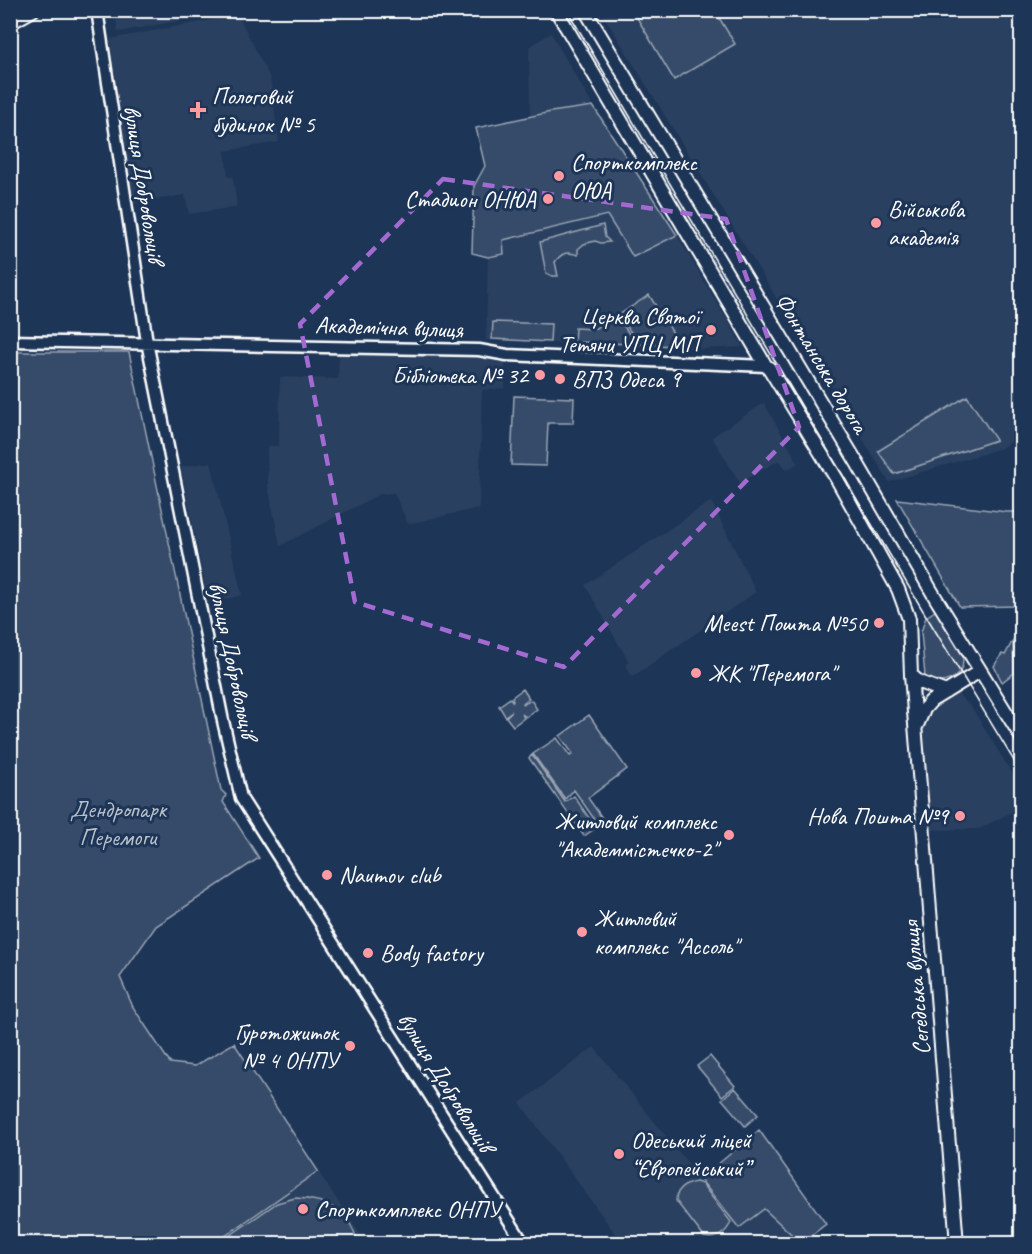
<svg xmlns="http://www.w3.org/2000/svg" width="1032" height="1254" font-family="Caveat,sans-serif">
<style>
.built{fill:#2a4161}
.green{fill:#364b69;stroke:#9aa5b4;stroke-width:1.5}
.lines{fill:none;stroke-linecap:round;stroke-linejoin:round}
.tertiary-casing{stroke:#fff;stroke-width:15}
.secondary-casing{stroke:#fff;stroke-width:16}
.tertiary{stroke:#1d3557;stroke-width:10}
.secondary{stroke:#1d3557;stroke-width:12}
.tram{stroke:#fff;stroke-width:1.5}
.marked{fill:none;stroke:#a36bd2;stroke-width:4.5;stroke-dasharray:12 8;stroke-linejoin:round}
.poi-dot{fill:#ff9aa2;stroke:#1d3557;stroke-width:2}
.labels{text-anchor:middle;stroke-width:6;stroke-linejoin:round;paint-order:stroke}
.poi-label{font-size:24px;fill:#fff;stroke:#1d3557;text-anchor:start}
.street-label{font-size:24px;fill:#fff;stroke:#1d3557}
.park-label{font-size:24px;fill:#b9c0ca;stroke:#1d3557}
</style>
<rect width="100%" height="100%" fill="#1d3557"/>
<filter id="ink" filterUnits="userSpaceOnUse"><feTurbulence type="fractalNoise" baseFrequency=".0167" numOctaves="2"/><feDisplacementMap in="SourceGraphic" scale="12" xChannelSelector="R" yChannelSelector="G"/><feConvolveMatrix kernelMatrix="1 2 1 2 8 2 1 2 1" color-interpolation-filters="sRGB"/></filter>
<g filter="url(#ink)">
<path class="built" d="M 115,10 L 231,10 L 231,11 L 118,32 Z
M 601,11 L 1021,11 L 1021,435 L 1002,448 L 889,482 Z
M 238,15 L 270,78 L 279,142 L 225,151 L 228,177 L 233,177 L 237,207 L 189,214 L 185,195 L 134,203 L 110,39 Z
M 551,33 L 593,106 L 530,116 L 529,47 Z
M 607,215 L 633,257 L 677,235 L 743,347 L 702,349 L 486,340 L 488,257 L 504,254 L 503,240 Z
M 339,354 L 505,358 L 505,388 L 482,390 L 479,508 L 408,524 L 394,493 L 380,494 L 280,546 L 268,486 L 267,446 L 279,446 L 280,377 L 338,379 Z
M 764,403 L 798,463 L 787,470 L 779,460 L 740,483 L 712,437 Z
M 211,462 L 242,595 L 209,604 L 181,467 Z
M 711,501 L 756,592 L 632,677 L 626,665 L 629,662 L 585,585 Z
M 957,693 L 972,708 L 1021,788 L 1021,807 L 979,829 L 929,830 L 919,731 L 930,709 L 948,696 Z
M 594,1047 L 700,1178 L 759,1130 L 826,1224 L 801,1243 L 622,1243 L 520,1103 Z
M 318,1171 L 366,1243 L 215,1244 Z"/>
<path class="green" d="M 633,11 L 715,11 L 735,44 L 674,80 Z
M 593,106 L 677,235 L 633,257 L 607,215 L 503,240 L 504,254 L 488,257 L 472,253 L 474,186 L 485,166 L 476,128 L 551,112 Z
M 603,225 L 605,237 L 610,242 L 601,243 L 595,241 L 584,244 L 578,249 L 578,255 C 568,252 563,251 555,262 L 558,276 L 552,276 L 546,273 L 540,242 Z
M 649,295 L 673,333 L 673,346 L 639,344 L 619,315 Z
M 617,316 L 636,344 L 574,342 L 575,328 L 594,329 Z
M 493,322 L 551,324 L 550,342 L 492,339 Z
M 11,352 L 129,352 L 221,790 L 226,795 L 223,802 L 259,858 L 156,926 L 120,977 L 133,1007 L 170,1063 L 195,1066 L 234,1043 L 318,1171 L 215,1243 L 11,1243 Z
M 514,396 L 574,398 L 573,423 L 548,423 L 546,466 L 511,465 Z
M 967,396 L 996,440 L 894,474 L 878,451 Z
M 897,499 L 1007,512 L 1021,512 L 1021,606 L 960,607 Z
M 935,611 L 938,612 L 963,654 C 963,658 963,664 962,668 C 956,682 934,687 925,676 L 921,632 L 926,617 Z
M 1013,640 L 1014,673 L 1002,682 L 994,666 L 1002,654 L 1005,655 Z
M 523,689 L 529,698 L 523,703 L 524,704 L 531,700 L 537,709 L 526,717 L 522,714 L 524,718 L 513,726 L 506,717 L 512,711 L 505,716 L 499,706 L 510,698 L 513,702 L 512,697 Z
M 589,715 L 627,769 L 588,798 L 605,822 L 599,826 L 574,790 L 565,799 L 533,754 L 557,738 L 570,756 L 573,754 L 560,736 Z
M 532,755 L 565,802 L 574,796 L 596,828 L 584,836 L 529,758 Z
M 710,1056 L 735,1086 L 722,1096 L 697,1066 Z
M 735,1088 L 758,1115 L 745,1126 L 722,1099 Z
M 759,1130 L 826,1224 L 801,1243 L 764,1209 L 739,1228 L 700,1179 Z
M 696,1182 L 702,1184 L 731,1222 C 726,1234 716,1240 704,1237 L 676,1201 C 676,1189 685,1184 696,1182 Z
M 295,1198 C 327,1199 350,1211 358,1243 L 219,1243 L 277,1203 Z"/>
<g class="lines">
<defs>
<path id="tertiary" d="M 97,10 L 147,342 L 223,721 L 241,798 L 524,1244
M 10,341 L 479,350 L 507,355 L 766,366"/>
<path id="secondary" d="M 556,10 L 766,366 L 769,368 L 838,481 L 898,589 L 909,619 L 911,675 L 957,1244
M 585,10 L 856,461 L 935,597 L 1022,738
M 10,23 L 33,10
M 911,675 L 919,682 L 946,692
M 917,725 L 924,709 L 931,701 L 980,671"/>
</defs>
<use href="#tertiary" class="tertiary-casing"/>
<use href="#secondary" class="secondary-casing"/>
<use href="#tertiary" class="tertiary"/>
<use href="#secondary" class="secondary"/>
<path class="tram" d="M 567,10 L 922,609 L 1022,774"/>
</g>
</g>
<path class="marked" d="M 443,179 L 726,219 L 799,427 L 564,667 L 355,602 L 300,324 Z"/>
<g class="poi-dot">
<path d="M195 101h6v6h6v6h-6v6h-6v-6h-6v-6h6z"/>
<circle cx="559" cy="176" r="6"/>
<circle cx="548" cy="199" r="6"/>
<circle cx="876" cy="223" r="6"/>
<circle cx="711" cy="330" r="6"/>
<circle cx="540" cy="375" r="6"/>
<circle cx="560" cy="379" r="6"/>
<circle cx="879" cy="623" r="6"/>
<circle cx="696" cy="673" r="6"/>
<circle cx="960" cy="816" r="6"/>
<circle cx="729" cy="835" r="6"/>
<circle cx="327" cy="875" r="6"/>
<circle cx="582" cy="932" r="6"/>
<circle cx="368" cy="953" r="6"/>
<circle cx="350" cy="1046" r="6"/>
<circle cx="619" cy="1154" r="6"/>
<circle cx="303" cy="1209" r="6"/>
</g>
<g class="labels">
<g class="poi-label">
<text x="212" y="104">Пологовий<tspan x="212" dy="28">будинок № 5</tspan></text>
<text x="571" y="170">Спорткомплекс<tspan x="571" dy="28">ОЮА</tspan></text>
<text x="536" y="207" text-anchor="end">Стадион ОНЮА</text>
<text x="888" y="217">Військова<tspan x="888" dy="28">академія</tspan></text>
<text x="699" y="324" text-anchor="end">Церква Святої<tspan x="699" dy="28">Тетяни УПЦ МП</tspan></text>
<text x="528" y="383" text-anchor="end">Бібліотека № 32</text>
<text x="572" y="387">ВПЗ Одеса 9</text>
<text x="867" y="631" text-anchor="end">Meest Пошта №50</text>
<text x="708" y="681">ЖК "Перемога"</text>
<text x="948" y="824" text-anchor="end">Нова Пошта №9</text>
<text x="717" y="829" text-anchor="end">Житловий комплекс<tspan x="717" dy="28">"Академмістечко-2"</tspan></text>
<text x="339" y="883">Naumov club</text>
<text x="594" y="926">Житловий<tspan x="594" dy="28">комплекс "Ассоль"</tspan></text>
<text x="380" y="961">Body factory</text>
<text x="338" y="1040" text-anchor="end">Гуротожиток<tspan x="338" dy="28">№ 4 ОНПУ</tspan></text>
<text x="631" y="1148">Одеський ліцей<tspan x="631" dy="28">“Європейський”</tspan></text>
<text x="315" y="1217">Спорткомплекс ОНПУ</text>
</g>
<g class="street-label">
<text transform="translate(144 184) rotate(81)" y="8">вулиця Добровольців</text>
<text transform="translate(389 327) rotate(2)" y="8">Академічна вулиця</text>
<text transform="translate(822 363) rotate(59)" y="8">Фонтанська дорога</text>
<text transform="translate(233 660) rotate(78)" y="8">вулиця Добровольців</text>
<text transform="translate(916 988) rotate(-95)" y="8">Сегедська вулиця</text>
<text transform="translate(446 1082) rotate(58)" y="8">вулиця Добровольців</text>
</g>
<g class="park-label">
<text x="118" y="817">Дендропарк<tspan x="118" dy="28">Перемоги</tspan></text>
</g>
</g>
<rect width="1032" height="1254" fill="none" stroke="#1d3557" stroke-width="36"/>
<rect x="18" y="18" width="996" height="1218" fill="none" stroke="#fff" stroke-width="2" filter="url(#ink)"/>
</svg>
